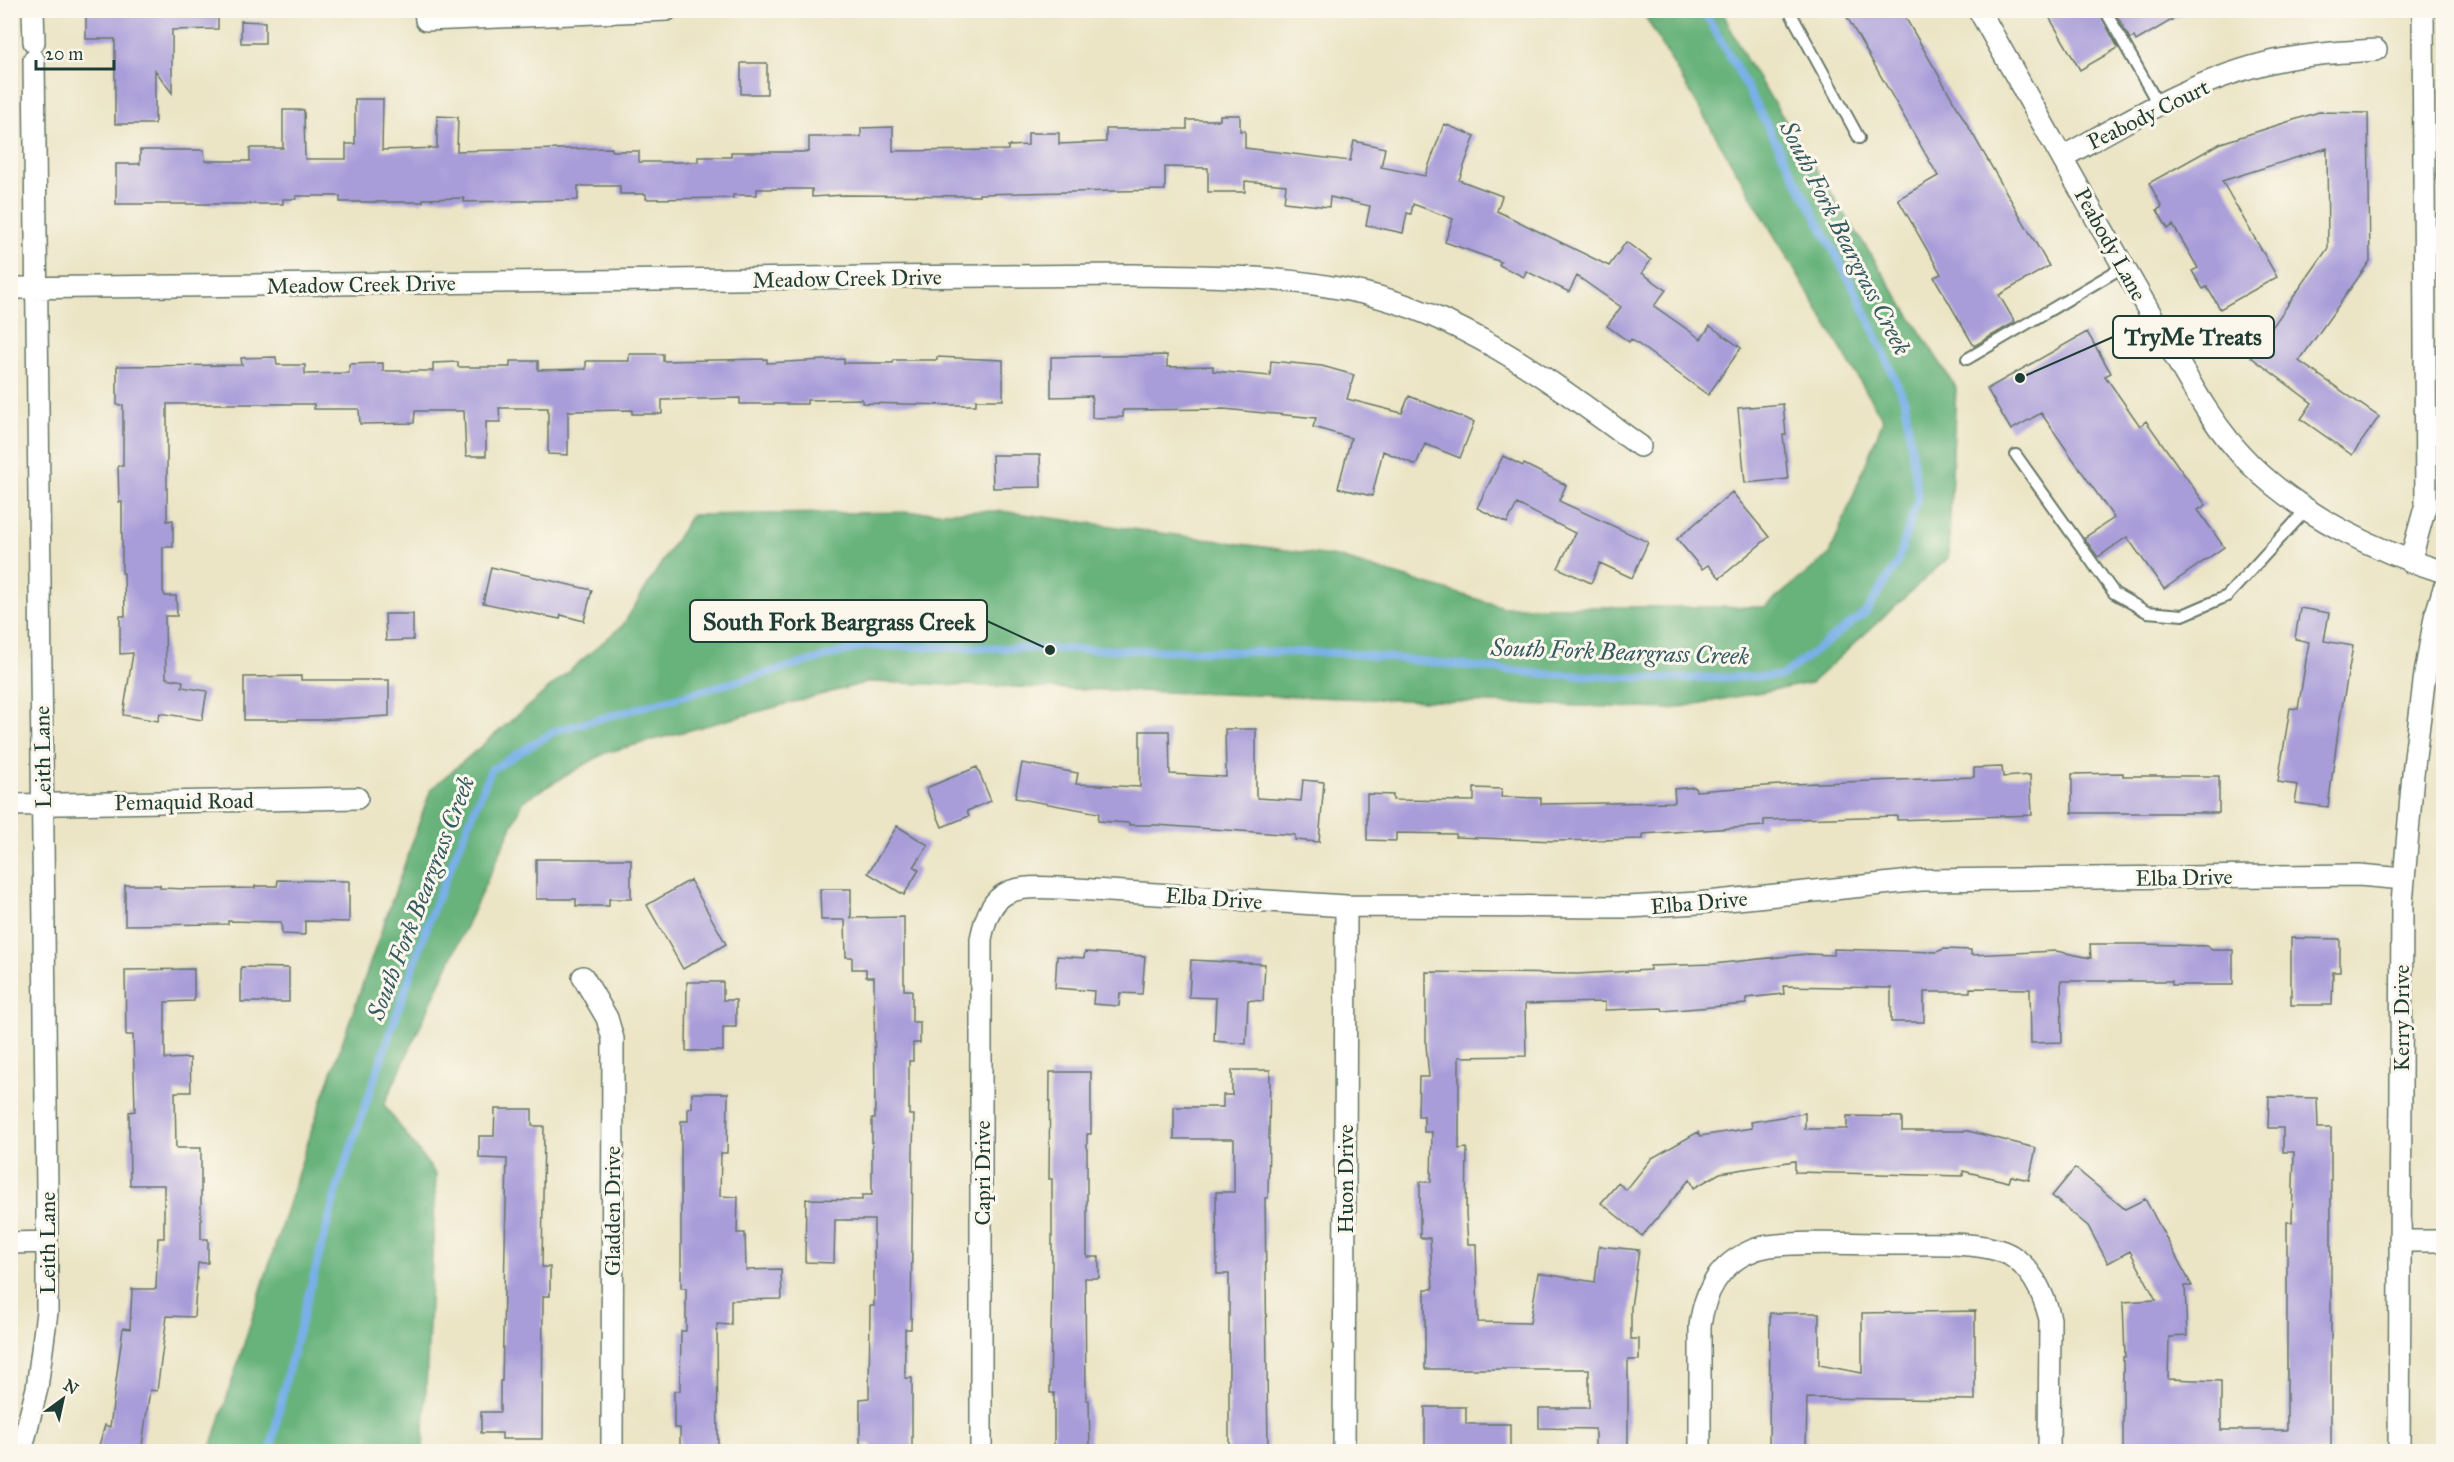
<svg xmlns="http://www.w3.org/2000/svg" width="2454" height="1462" font-family="'IM FELL Great Primer',serif">
<style>
.forest{fill:#68b37b;stroke:#447858;stroke-width:1.5}
.lines{fill:none;stroke-linecap:round;stroke-linejoin:round}
.stream{stroke:#79b0e8;stroke-width:8}
.building{fill:#a89cd9}
.lane-casing{stroke:#667767;stroke-width:14}
.street-casing{stroke:#667767;stroke-width:24}
.lane{stroke:#fff;stroke-width:10}
.street{stroke:#fff;stroke-width:21}
.labels{text-anchor:middle;stroke-width:6;stroke-linejoin:round;paint-order:stroke}
.street-label{font-size:22px;fill:#1f3d34;stroke:#fbf7ec}
.water-label{font-size:24px;font-style:italic;fill:#365a61;stroke:#fbf7ec}
.leader{fill:none;stroke:#1f3d34;stroke-width:2}
.callout-dot{fill:#1f3d34;stroke:#fbf7ec;stroke-width:2}
.callout{fill:#fbf7ec;stroke:#1f3d34;stroke-width:2}
.callout-label{font-size:24px;text-anchor:middle;font-weight:bold;fill:#1f3d34}
</style>
<rect width="100%" height="100%" fill="#fbf7ec"/>
<filter id="ink" filterUnits="userSpaceOnUse"><feTurbulence type="fractalNoise" baseFrequency=".0167" numOctaves="2"/><feDisplacementMap in="SourceGraphic" scale="12" xChannelSelector="R" yChannelSelector="G"/><feConvolveMatrix kernelMatrix="1 2 1 2 8 2 1 2 1" color-interpolation-filters="sRGB"/></filter>
<filter id="wash" filterUnits="userSpaceOnUse"><feTurbulence type="fractalNoise" baseFrequency=".008" numOctaves="4" result="noise"/><feDisplacementMap in="SourceGraphic" scale="24" xChannelSelector="R" yChannelSelector="G"/><feGaussianBlur stdDeviation="1.35" result="paint"/><feColorMatrix in="noise" values="0 0 0 0 0 0 0 0 0 0 0 0 0 0 0 0 0 1.4 0 .05"/><feComposite in="paint" operator="in"/></filter>
<g filter="url(#wash)">
<rect width="100%" height="100%" fill="#ebe4c5"/>
<path class="forest" d="M 1642,11 L 1722,11 L 1747,61 L 1956,388 L 1948,558 L 1811,683 L 1670,709 L 868,682 L 605,753 L 524,800 L 384,1105 L 436,1175 L 423,1451 L 210,1451 L 313,1126 L 431,789 L 623,625 L 691,515 L 1001,511 L 1337,557 L 1503,607 L 1765,607 L 1830,554 L 1883,420 Z"/>
<g class="lines">
<path class="stream" d="M 270,1452 L 286,1379 L 338,1185 L 433,909 L 491,770 L 555,731 L 865,646 L 1345,653 L 1542,674 L 1668,679 L 1782,676 L 1866,612 L 1897,564 L 1918,497 L 1905,402 L 1861,302 L 1736,67 L 1703,10"/>
</g>
<g id="blocks">
<path class="building" d="M 86,10 L 218,10 L 218,29 L 172,30 L 172,93 L 155,70 L 155,124 L 115,124 L 115,39 L 86,39 Z
M 1843,10 L 1901,10 L 2049,266 L 1999,295 L 2015,322 L 1974,346 L 1934,277 L 1941,274 L 1898,199 L 1938,176 Z
M 2045,10 L 2098,10 L 2118,48 L 2080,70 Z
M 2114,10 L 2189,10 L 2136,41 L 2134,37 L 2130,39 Z
M 241,21 L 265,22 L 265,43 L 241,43 Z
M 741,63 L 767,63 L 767,94 L 741,94 Z
M 355,99 L 383,99 L 382,150 L 437,148 L 437,116 L 458,117 L 457,151 L 612,148 L 612,151 L 639,151 L 639,162 L 698,162 L 698,157 L 731,157 L 731,152 L 809,152 L 809,137 L 861,137 L 861,128 L 893,127 L 893,151 L 1008,150 L 1008,146 L 1028,145 L 1028,133 L 1059,133 L 1059,144 L 1106,142 L 1106,129 L 1187,129 L 1187,120 L 1220,120 L 1220,115 L 1240,115 L 1240,131 L 1245,131 L 1245,148 L 1350,161 L 1354,141 L 1385,148 L 1381,167 L 1425,176 L 1444,124 L 1475,136 L 1459,180 L 1502,196 L 1497,211 L 1609,266 L 1626,242 L 1651,260 L 1642,273 L 1666,290 L 1654,306 L 1701,339 L 1710,326 L 1741,348 L 1708,395 L 1631,339 L 1629,342 L 1607,326 L 1621,307 L 1577,276 L 1569,292 L 1526,271 L 1524,277 L 1499,265 L 1501,262 L 1445,242 L 1453,219 L 1413,204 L 1411,214 L 1407,213 L 1403,233 L 1366,225 L 1370,206 L 1330,197 L 1329,207 L 1284,202 L 1286,185 L 1245,181 L 1245,192 L 1208,192 L 1208,168 L 1165,167 L 1165,190 L 979,194 L 979,196 L 844,195 L 812,197 L 812,189 L 757,189 L 757,195 L 733,195 L 733,198 L 646,199 L 646,194 L 620,194 L 620,186 L 578,186 L 578,200 L 464,202 L 464,198 L 423,199 L 423,202 L 340,202 L 340,196 L 296,196 L 296,199 L 283,199 L 283,204 L 116,204 L 116,164 L 140,164 L 140,150 L 204,150 L 205,161 L 250,161 L 250,148 L 283,148 L 283,110 L 304,110 L 305,159 L 346,159 L 346,144 L 355,144 Z
M 2319,112 L 2368,113 L 2370,261 L 2299,361 L 2379,417 L 2352,455 L 2301,419 L 2312,403 L 2251,357 L 2328,248 L 2327,148 L 2222,181 L 2277,277 L 2220,309 L 2207,287 L 2203,289 L 2192,271 L 2198,268 L 2173,225 L 2168,229 L 2157,210 L 2162,207 L 2149,183 L 2221,143 Z
M 2087,332 L 2111,373 L 2105,376 L 2140,426 L 2146,421 L 2206,505 L 2198,510 L 2224,547 L 2164,589 L 2127,537 L 2098,557 L 2084,538 L 2114,518 L 2041,413 L 2011,430 L 1987,389 Z
M 629,354 L 663,354 L 663,361 L 767,359 L 767,363 L 844,359 L 844,363 L 893,363 L 894,360 L 937,360 L 937,357 L 1003,360 L 1003,400 L 976,400 L 976,405 L 950,405 L 862,403 L 862,399 L 807,400 L 807,404 L 740,404 L 740,398 L 662,400 L 662,414 L 632,414 L 632,410 L 568,411 L 568,455 L 548,454 L 548,408 L 499,408 L 500,422 L 486,422 L 486,456 L 466,456 L 464,411 L 415,411 L 414,423 L 360,424 L 359,409 L 314,409 L 314,404 L 167,404 L 167,521 L 173,520 L 173,547 L 163,547 L 163,591 L 165,596 L 176,596 L 177,616 L 165,616 L 166,678 L 183,681 L 182,687 L 207,691 L 202,720 L 160,713 L 158,721 L 123,715 L 133,653 L 120,654 L 120,616 L 125,616 L 124,573 L 122,573 L 122,502 L 119,502 L 118,466 L 123,466 L 123,405 L 117,405 L 117,366 L 242,365 L 241,358 L 276,357 L 277,365 L 305,365 L 305,374 L 349,373 L 349,364 L 383,363 L 383,371 L 433,371 L 433,363 L 458,362 L 458,367 L 510,367 L 510,361 L 538,361 L 538,370 L 586,369 L 586,361 L 629,361 Z
M 1167,355 L 1167,367 L 1213,366 L 1213,371 L 1270,376 L 1271,361 L 1322,366 L 1354,375 L 1347,399 L 1402,413 L 1409,396 L 1474,422 L 1460,458 L 1425,444 L 1416,465 L 1383,451 L 1372,496 L 1338,488 L 1351,438 L 1313,427 L 1316,418 L 1224,409 L 1123,410 L 1123,417 L 1092,418 L 1092,396 L 1051,397 L 1051,357 Z
M 1783,404 L 1786,435 L 1783,435 L 1788,479 L 1745,483 L 1738,408 Z
M 992,455 L 1040,455 L 1041,487 L 993,488 Z
M 1503,456 L 1523,466 L 1524,464 L 1566,485 L 1559,501 L 1648,542 L 1632,578 L 1600,563 L 1591,583 L 1558,568 L 1575,533 L 1517,504 L 1507,523 L 1477,508 Z
M 1732,492 L 1769,537 L 1720,578 L 1708,565 L 1702,569 L 1677,539 Z
M 491,567 L 592,590 L 584,621 L 561,615 L 560,619 L 483,603 Z
M 2300,608 L 2329,613 L 2324,641 L 2353,646 L 2339,724 L 2328,807 L 2295,803 L 2298,785 L 2278,782 L 2290,708 L 2298,709 L 2309,642 L 2295,639 Z
M 385,614 L 413,614 L 413,640 L 386,641 Z
M 301,676 L 301,680 L 389,680 L 389,716 L 318,720 L 244,720 L 244,677 Z
M 1225,729 L 1256,729 L 1256,796 L 1258,798 L 1301,801 L 1303,780 L 1324,782 L 1319,842 L 1295,840 L 1295,835 L 1156,825 L 1129,825 L 1129,823 L 1098,821 L 1099,813 L 1015,798 L 1022,763 L 1078,773 L 1076,784 L 1140,787 L 1140,731 L 1169,731 L 1170,774 L 1226,777 Z
M 977,767 L 991,801 L 967,811 L 969,816 L 942,827 L 926,788 Z
M 2002,767 L 2003,777 L 2030,775 L 2032,815 L 1897,820 L 1897,816 L 1764,820 L 1764,826 L 1643,834 L 1643,839 L 1556,841 L 1455,837 L 1456,834 L 1396,833 L 1396,841 L 1367,840 L 1367,794 L 1393,795 L 1393,800 L 1474,801 L 1474,788 L 1502,789 L 1501,797 L 1541,798 L 1541,804 L 1675,802 L 1674,789 L 1695,787 L 1696,791 L 1794,784 L 1974,777 L 1974,768 Z
M 2123,773 L 2123,776 L 2219,776 L 2219,813 L 2072,813 L 2072,774 Z
M 897,826 L 928,845 L 914,867 L 919,870 L 904,895 L 868,873 Z
M 536,859 L 631,859 L 631,899 L 609,899 L 609,906 L 576,906 L 576,899 L 536,899 Z
M 278,880 L 349,881 L 349,922 L 305,921 L 305,935 L 282,934 L 281,922 L 228,921 L 228,924 L 125,925 L 125,885 L 160,885 L 160,888 L 187,889 L 255,888 L 255,886 L 277,886 Z
M 690,880 L 726,944 L 683,969 L 647,905 Z
M 820,889 L 851,889 L 851,918 L 904,917 L 904,990 L 912,990 L 912,1022 L 920,1022 L 920,1043 L 913,1043 L 913,1061 L 909,1061 L 909,1115 L 914,1115 L 913,1151 L 911,1329 L 905,1329 L 905,1378 L 912,1378 L 912,1452 L 871,1452 L 871,1444 L 860,1444 L 860,1399 L 869,1398 L 870,1306 L 874,1306 L 874,1220 L 835,1220 L 834,1263 L 805,1262 L 806,1199 L 862,1200 L 862,1195 L 872,1195 L 872,1118 L 875,1118 L 874,977 L 866,977 L 866,969 L 852,969 L 852,957 L 846,957 L 845,920 L 821,920 Z
M 2291,938 L 2340,939 L 2340,972 L 2333,972 L 2332,1005 L 2291,1005 Z
M 2090,944 L 2144,944 L 2206,946 L 2212,950 L 2233,950 L 2233,985 L 2172,985 L 2172,981 L 2061,981 L 2062,1042 L 2031,1043 L 2030,989 L 1970,988 L 1970,992 L 1924,992 L 1924,1022 L 1891,1022 L 1891,988 L 1783,986 L 1784,994 L 1746,998 L 1746,1004 L 1663,1011 L 1662,1008 L 1605,1010 L 1605,1002 L 1525,1004 L 1526,1056 L 1459,1057 L 1459,1149 L 1467,1148 L 1466,1213 L 1468,1244 L 1476,1244 L 1478,1322 L 1530,1323 L 1538,1273 L 1595,1282 L 1599,1246 L 1639,1250 L 1631,1307 L 1631,1339 L 1639,1339 L 1639,1360 L 1628,1360 L 1628,1452 L 1595,1452 L 1595,1429 L 1539,1428 L 1539,1408 L 1589,1408 L 1589,1369 L 1425,1369 L 1425,1289 L 1433,1289 L 1430,1238 L 1420,1238 L 1420,1182 L 1431,1182 L 1432,1132 L 1424,1132 L 1424,1116 L 1418,1116 L 1419,1077 L 1429,1077 L 1426,1045 L 1426,972 L 1577,974 L 1650,970 L 1650,966 L 1713,964 L 1807,954 L 1834,955 L 1834,949 L 1936,952 L 1944,949 L 1971,950 L 1971,955 L 2056,951 L 2091,958 Z
M 1085,952 L 1145,956 L 1142,994 L 1120,993 L 1119,1006 L 1093,1004 L 1094,991 L 1055,988 L 1057,956 L 1084,958 Z
M 1191,960 L 1265,964 L 1263,1001 L 1248,1000 L 1246,1044 L 1214,1041 L 1216,998 L 1189,997 Z
M 241,967 L 289,968 L 289,1002 L 241,1002 Z
M 194,969 L 194,1001 L 165,1002 L 165,1059 L 190,1058 L 191,1092 L 175,1092 L 176,1148 L 201,1148 L 201,1239 L 208,1239 L 208,1263 L 198,1263 L 194,1317 L 167,1316 L 157,1391 L 150,1390 L 141,1452 L 97,1452 L 105,1425 L 110,1427 L 123,1328 L 130,1329 L 132,1289 L 156,1289 L 158,1238 L 164,1238 L 164,1185 L 130,1185 L 129,1112 L 135,1111 L 133,1035 L 126,1035 L 125,970 Z
M 687,982 L 723,982 L 723,1000 L 736,1000 L 736,1027 L 723,1027 L 723,1051 L 686,1051 Z
M 1232,1070 L 1270,1070 L 1268,1198 L 1265,1198 L 1268,1452 L 1229,1452 L 1229,1274 L 1217,1274 L 1216,1192 L 1234,1192 L 1234,1139 L 1174,1139 L 1174,1107 L 1223,1107 L 1223,1095 L 1232,1095 Z
M 1050,1072 L 1091,1072 L 1091,1134 L 1087,1134 L 1087,1257 L 1099,1257 L 1099,1278 L 1085,1278 L 1086,1400 L 1089,1400 L 1090,1452 L 1054,1452 L 1054,1393 L 1050,1393 L 1052,1278 L 1052,1179 L 1049,1179 Z
M 692,1093 L 728,1093 L 727,1153 L 721,1153 L 720,1196 L 738,1197 L 737,1233 L 745,1233 L 746,1270 L 781,1269 L 782,1299 L 731,1300 L 731,1325 L 717,1324 L 718,1452 L 680,1452 L 680,1428 L 674,1428 L 674,1391 L 680,1391 L 681,1331 L 686,1331 L 686,1288 L 681,1288 L 681,1121 L 688,1121 L 688,1108 L 692,1108 Z
M 2269,1097 L 2317,1098 L 2318,1128 L 2331,1128 L 2331,1452 L 2123,1452 L 2123,1357 L 2125,1357 L 2123,1302 L 2156,1300 L 2130,1251 L 2108,1263 L 2088,1226 L 2052,1196 L 2075,1168 L 2125,1209 L 2145,1199 L 2192,1286 L 2185,1286 L 2187,1336 L 2169,1337 L 2168,1379 L 2221,1381 L 2221,1430 L 2287,1430 L 2287,1222 L 2292,1222 L 2294,1152 L 2283,1152 L 2283,1128 L 2268,1128 Z
M 495,1109 L 532,1109 L 532,1126 L 544,1126 L 542,1267 L 550,1267 L 550,1296 L 543,1296 L 542,1439 L 502,1439 L 502,1433 L 481,1433 L 481,1412 L 500,1412 L 500,1381 L 502,1381 L 507,1159 L 479,1158 L 479,1136 L 494,1136 Z
M 1805,1113 L 1805,1129 L 1847,1129 L 1847,1116 L 1902,1117 L 1902,1131 L 1968,1131 L 2036,1148 L 2029,1180 L 2011,1176 L 2009,1182 L 1963,1171 L 1963,1176 L 1795,1172 L 1795,1161 L 1720,1173 L 1694,1188 L 1690,1179 L 1642,1236 L 1601,1203 L 1618,1183 L 1626,1190 L 1652,1158 L 1698,1132 L 1700,1136 L 1752,1128 L 1751,1122 Z
M 1975,1311 L 1975,1400 L 1807,1398 L 1806,1452 L 1769,1452 L 1770,1313 L 1819,1313 L 1819,1365 L 1862,1373 L 1862,1313 Z
M 1425,1407 L 1466,1407 L 1466,1424 L 1510,1424 L 1510,1451 L 1425,1452 Z"/>
</g>
</g>
<g filter="url(#ink)">
<use href="#blocks" fill-opacity="0" stroke="#667767" stroke-width="1.5"/>
<g class="lines">
<defs>
<path id="lane" d="M 1789,10 L 1859,138
M 2105,10 L 2158,104
M 1967,359 L 2123,267
M 2016,455 L 2114,593 L 2147,612 L 2183,615 L 2227,596 L 2307,509"/>
<path id="street" d="M 33,10 L 34,42
M 425,10 L 426,20 L 667,10
M 1979,10 C 2037,113 2094,216 2153,318 C 2183,369 2209,424 2251,465 C 2303,516 2375,551 2444,572
M 2063,157 C 2131,119 2198,78 2275,61 C 2308,54 2342,52 2376,50
M 10,288 C 296,286 582,281 868,277 C 955,276 1042,275 1129,275 C 1208,276 1285,275 1363,293 C 1468,317 1554,384 1640,446
M 2410,562 L 2426,504 L 2423,10
M 10,805 L 357,798
M 583,977 L 607,1018 L 613,1039 L 612,1452
M 2400,1241 L 2444,1241
M 10,1243 L 47,1242
M 21,1452 L 37,1388 L 47,1312 L 47,1190 L 34,60
M 981,1452 L 981,939 C 991,886 1014,886 1061,888 L 1346,906 L 1628,907 L 1698,903 L 1921,880 L 2359,875 L 2404,879
M 1344,1452 L 1346,906
M 1700,1452 L 1700,1326 C 1704,1295 1717,1267 1747,1253 C 1753,1250 1762,1247 1769,1246 C 1806,1241 1845,1244 1883,1244 C 1916,1245 1982,1239 2010,1255 C 2033,1269 2044,1295 2050,1319 L 2049,1452
M 2399,1452 L 2402,903 L 2413,774 L 2425,674 L 2435,617 L 2444,588"/>
</defs>
<use href="#lane" class="lane-casing"/>
<use href="#street" class="street-casing"/>
<use href="#lane" class="lane"/>
<use href="#street" class="street"/>
</g>
</g>
<g class="labels">
<g class="street-label">
<text transform="translate(2148 114) rotate(-26)" y="8">Peabody Court</text>
<text transform="translate(2111 244) rotate(61)" y="8">Peabody Lane</text>
<text transform="translate(847 278) rotate(-1)" y="8">Meadow Creek Drive</text>
<text transform="translate(361 284) rotate(-1)" y="8">Meadow Creek Drive</text>
<text transform="translate(42 757) rotate(-91)" y="8">Leith Lane</text>
<text transform="translate(184 801) rotate(-1)" y="8">Pemaquid Road</text>
<text transform="translate(2184 877) rotate(-1)" y="8">Elba Drive</text>
<text transform="translate(1214 898) rotate(4)" y="8">Elba Drive</text>
<text transform="translate(1699 902) rotate(-5)" y="8">Elba Drive</text>
<text transform="translate(2401 1018) rotate(-90)" y="8">Kerry Drive</text>
<text transform="translate(982 1173) rotate(-90)" y="8">Capri Drive</text>
<text transform="translate(1345 1179) rotate(-90)" y="8">Huon Drive</text>
<text transform="translate(612 1211) rotate(-90)" y="8">Gladden Drive</text>
<text transform="translate(47 1243) rotate(-90)" y="8">Leith Lane</text>
</g>
<g class="water-label">
<text transform="translate(1845 238) rotate(63)" y="8">South Fork Beargrass Creek</text>
<text transform="translate(1620 652) rotate(2)" y="8">South Fork Beargrass Creek</text>
<text transform="translate(421 898) rotate(-69)" y="8">South Fork Beargrass Creek</text>
</g>
</g>
<path class="leader" d="M2020 378L2113 337M1050 650L987 621"/>
<g class="callout-dot">
<circle cx="2020" cy="378" r="6"/>
<circle cx="1050" cy="650" r="6"/>
</g>
<g class="callout">
<rect x="2113" y="316" width="161" height="42" rx="6"/>
<rect x="690" y="600" width="297" height="42" rx="6"/>
</g>
<g class="callout-label">
<text x="2193" y="345">TryMe Treats</text>
<text x="839" y="630">South Fork Beargrass Creek</text>
</g>
<rect width="2454" height="1462" fill="none" stroke="#fbf7ec" stroke-width="36"/>
<g transform="translate(63 1399) rotate(33)" stroke="#fbf7ec" stroke-width="4.5" paint-order="stroke">
<path d="M0-4.5L10 22L0 15L-10 22Z" fill="#1f3d34"/>
<text y="-9" font-size="16" font-weight="bold" text-anchor="middle" fill="#1f3d34">N</text>
</g>
<path d="M36 60v9h78v-9" fill="none" stroke="#1f3d34" stroke-width="3"/>
<text x="45" y="60" font-size="18" fill="#1f3d34" stroke="#fbf7ec" stroke-width="4.5" paint-order="stroke">20 m</text>
</svg>
